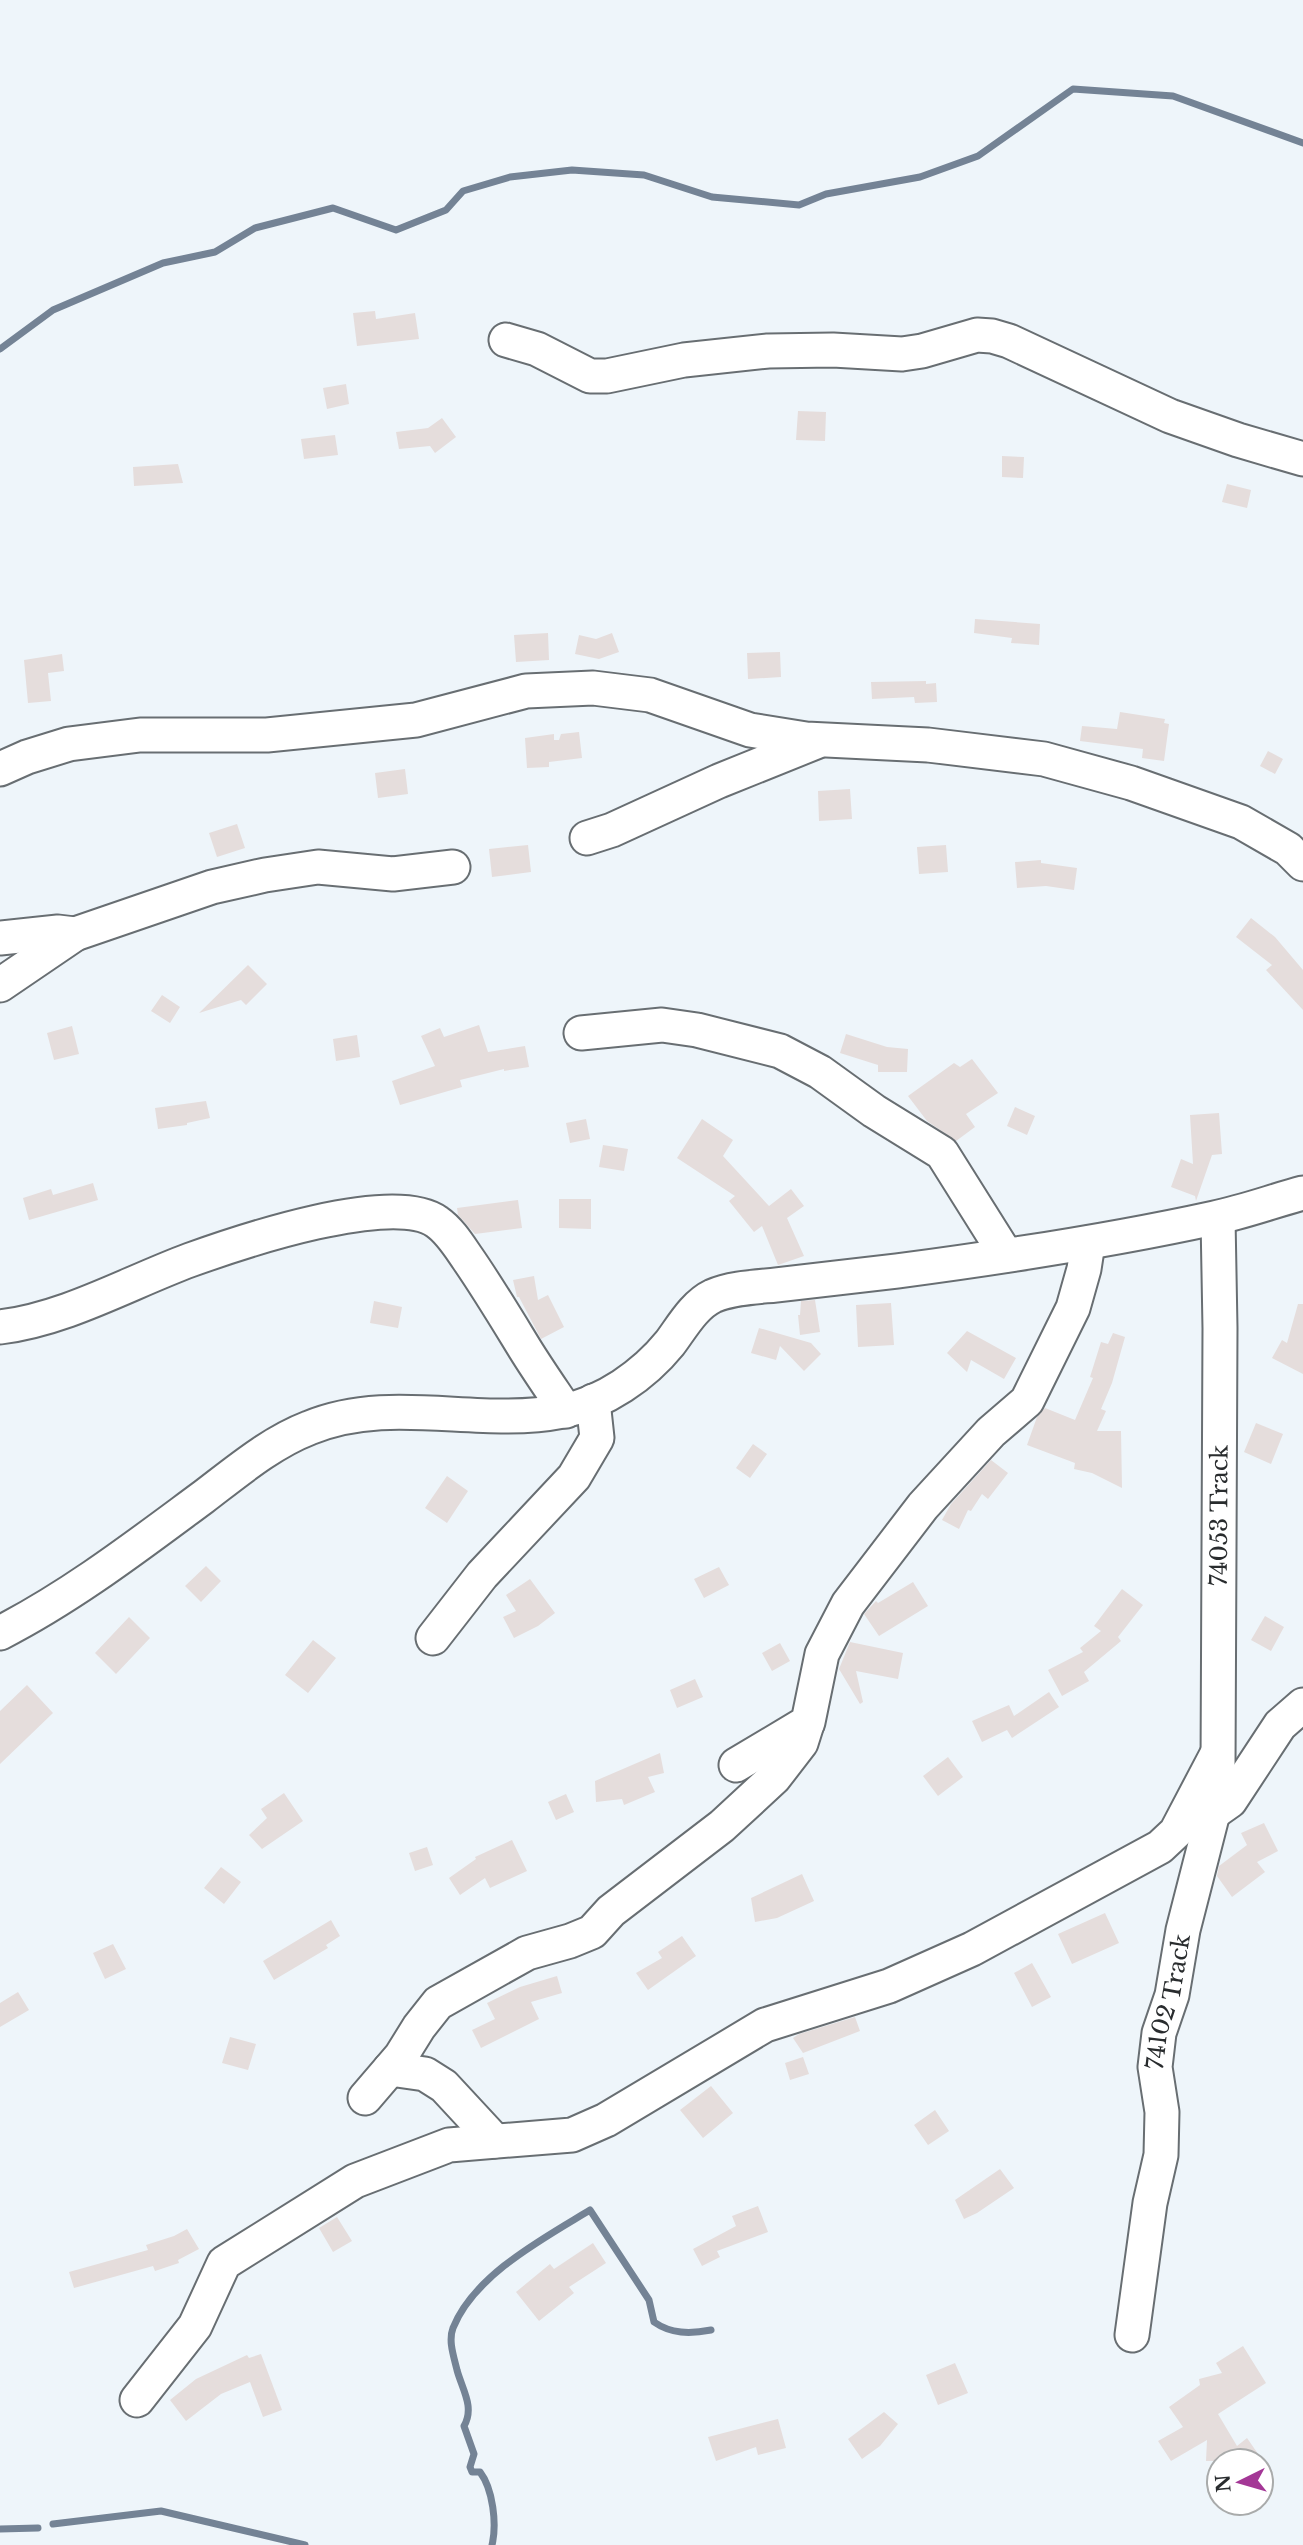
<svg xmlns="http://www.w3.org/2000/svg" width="1303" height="2545" font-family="'Libre Baskerville',serif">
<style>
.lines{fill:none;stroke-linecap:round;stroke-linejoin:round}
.stream{stroke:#748395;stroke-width:7}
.building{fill:#e5dddc}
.minor-casing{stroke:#686e72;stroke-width:37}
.minor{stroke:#fff;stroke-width:33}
.labels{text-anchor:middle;stroke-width:5;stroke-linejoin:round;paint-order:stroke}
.street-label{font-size:23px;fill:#292c2e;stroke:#fff}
</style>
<rect width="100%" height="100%" fill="#eef5fa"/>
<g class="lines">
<path class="stream" d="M 0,349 L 53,310 L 163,263 L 215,252 L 255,228 L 333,208 L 396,230 L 446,210 L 463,191 L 510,177 L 572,170 L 644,175 L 712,197 L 799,205 L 826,194 L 920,177 L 978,156 L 1073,89 L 1173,96 L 1303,143
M 53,2524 L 161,2511 L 305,2545
M 0,2529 L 38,2528
M 492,2545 C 497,2524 493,2489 480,2472 L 472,2472 L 470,2467 L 474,2454 L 464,2426 C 475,2407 462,2389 457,2370 C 454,2357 448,2341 453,2328 C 474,2275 544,2238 590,2210 L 649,2300 L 654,2322 C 671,2334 690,2334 711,2330"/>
</g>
<path class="building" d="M 375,311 L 376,319 L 415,313 L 419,339 L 357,346 L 353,313 Z
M 346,384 L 349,404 L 327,409 L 323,388 Z
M 798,411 L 826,412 L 825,441 L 796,440 Z
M 442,418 L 456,437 L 435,453 L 430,446 L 399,449 L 396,432 L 428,428 Z
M 335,435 L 338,455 L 304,459 L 301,439 Z
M 1002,456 L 1024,457 L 1023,478 L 1002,477 Z
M 178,464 L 183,483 L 134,486 L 133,467 Z
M 1227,484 L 1251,490 L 1247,508 L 1222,502 Z
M 975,619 L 1040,624 L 1039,645 L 1011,643 L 1012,638 L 974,633 Z
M 548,633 L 549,660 L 516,662 L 514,635 Z
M 612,633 L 619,652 L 599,659 L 575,654 L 579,635 L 596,639 Z
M 780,652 L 781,677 L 748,679 L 747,653 Z
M 62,654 L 64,671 L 48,673 L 51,701 L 28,703 L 24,660 Z
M 926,681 L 926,684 L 936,683 L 937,702 L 915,703 L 914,697 L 872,699 L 871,682 Z
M 1120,712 L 1165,719 L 1164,723 L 1169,724 L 1164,761 L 1142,758 L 1143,749 L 1080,741 L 1082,726 L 1117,729 Z
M 579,732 L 582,758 L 549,762 L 549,767 L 527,768 L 525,738 L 554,734 L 554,740 L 559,740 L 561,734 Z
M 1268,751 L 1283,759 L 1275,774 L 1260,766 Z
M 405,769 L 408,794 L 378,798 L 375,773 Z
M 850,789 L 852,819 L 819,821 L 818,791 Z
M 237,824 L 245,848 L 217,857 L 209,833 Z
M 528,845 L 531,872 L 492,877 L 489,849 Z
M 946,845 L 948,872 L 919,874 L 917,847 Z
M 1041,860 L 1041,863 L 1077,868 L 1074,890 L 1046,886 L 1017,888 L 1015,862 Z
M 1251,918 L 1275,937 L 1303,970 L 1303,1010 L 1266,970 L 1272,965 L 1236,937 Z
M 248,965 L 267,984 L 246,1005 L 241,1000 L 199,1013 Z
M 162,995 L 180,1007 L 170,1023 L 151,1011 Z
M 479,1025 L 488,1052 L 525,1046 L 529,1067 L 504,1071 L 504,1069 L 460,1080 L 462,1087 L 400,1105 L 392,1081 L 435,1066 L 421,1036 L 440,1028 L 444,1037 Z
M 72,1026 L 79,1054 L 54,1060 L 47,1033 Z
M 846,1034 L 887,1047 L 908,1049 L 907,1072 L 878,1072 L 878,1065 L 840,1053 Z
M 357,1035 L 360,1057 L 336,1061 L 333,1039 Z
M 972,1059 L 998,1093 L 966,1114 L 975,1127 L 956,1141 L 927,1121 L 908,1096 L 954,1063 L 960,1067 Z
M 206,1101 L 210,1118 L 187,1123 L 187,1125 L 158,1129 L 155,1108 Z
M 1015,1107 L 1035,1116 L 1027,1135 L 1007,1126 Z
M 1219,1113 L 1222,1154 L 1212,1155 L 1196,1201 L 1195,1196 L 1171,1187 L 1181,1159 L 1193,1164 L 1190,1115 Z
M 586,1119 L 590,1139 L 570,1143 L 566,1123 Z
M 702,1119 L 733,1140 L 723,1156 L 769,1206 L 791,1189 L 804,1206 L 787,1218 L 804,1256 L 778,1265 L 762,1226 L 754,1232 L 729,1201 L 735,1196 L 677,1158 Z
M 603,1145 L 628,1149 L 624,1171 L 599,1167 Z
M 93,1183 L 98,1200 L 29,1220 L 23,1198 L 51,1189 L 53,1195 Z
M 559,1199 L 591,1199 L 591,1229 L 559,1228 Z
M 518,1200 L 522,1228 L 475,1234 L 458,1215 L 457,1208 Z
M 534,1276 L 538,1300 L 548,1295 L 564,1327 L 541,1339 L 519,1297 L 517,1297 L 513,1280 Z
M 815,1300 L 820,1332 L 800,1335 L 798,1315 L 800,1315 L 801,1301 Z
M 374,1301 L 402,1307 L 398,1328 L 370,1323 Z
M 891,1303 L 894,1345 L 858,1347 L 856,1305 Z
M 1298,1304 L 1303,1304 L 1303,1374 L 1272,1358 L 1282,1340 L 1287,1343 Z
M 759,1328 L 811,1343 L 821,1354 L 804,1371 L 780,1346 L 776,1360 L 751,1353 Z
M 967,1331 L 1016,1358 L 1004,1379 L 971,1360 L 967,1372 L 947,1353 Z
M 1113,1333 L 1125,1337 L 1112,1383 L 1101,1409 L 1106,1411 L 1097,1431 L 1121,1431 L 1122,1488 L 1092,1473 L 1074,1469 L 1075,1463 L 1027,1445 L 1037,1417 L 1045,1408 L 1075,1420 L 1093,1378 L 1090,1377 L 1101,1342 L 1108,1344 Z
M 1256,1423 L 1283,1434 L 1271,1464 L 1244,1452 Z
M 753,1444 L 767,1454 L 750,1478 L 736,1468 Z
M 991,1460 L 1008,1473 L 988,1499 L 982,1494 L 971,1511 L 968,1510 L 959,1529 L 942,1520 L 951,1504 Z
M 447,1476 L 468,1491 L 447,1523 L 425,1508 Z
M 206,1566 L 221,1581 L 201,1602 L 185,1586 Z
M 719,1567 L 729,1585 L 704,1598 L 694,1579 Z
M 530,1579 L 555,1613 L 538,1626 L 514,1638 L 503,1617 L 516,1611 L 506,1595 Z
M 913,1582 L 928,1606 L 879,1636 L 864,1614 L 876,1601 L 878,1603 Z
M 1122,1589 L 1143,1605 L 1118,1637 L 1121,1641 L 1084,1672 L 1089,1681 L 1062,1696 L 1048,1670 L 1083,1652 L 1080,1648 L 1101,1631 L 1094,1626 Z
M 1265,1616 L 1284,1627 L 1271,1651 L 1251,1640 Z
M 129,1617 L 150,1638 L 116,1674 L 95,1653 Z
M 313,1640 L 336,1658 L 308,1693 L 285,1675 Z
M 850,1642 L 903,1653 L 898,1679 L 856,1671 L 863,1702 L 860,1704 L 839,1669 Z
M 780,1643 L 790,1661 L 772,1671 L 762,1653 Z
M 695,1679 L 703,1697 L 677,1708 L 670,1690 Z
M 27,1685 L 53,1713 L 0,1764 L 0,1711 Z
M 1049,1692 L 1059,1707 L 1012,1738 L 1007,1730 L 982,1742 L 972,1721 L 1009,1705 L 1014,1716 Z
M 660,1753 L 664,1773 L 648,1777 L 655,1792 L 624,1805 L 622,1799 L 596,1802 L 595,1781 Z
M 948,1757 L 963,1777 L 938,1796 L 923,1776 Z
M 284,1793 L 303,1821 L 262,1849 L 249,1835 L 267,1818 L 261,1809 Z
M 566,1794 L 574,1812 L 556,1820 L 548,1802 Z
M 1264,1823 L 1278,1851 L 1257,1862 L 1265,1872 L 1232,1897 L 1217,1876 L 1219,1866 L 1247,1845 L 1241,1833 Z
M 512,1840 L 527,1871 L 490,1888 L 485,1878 L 460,1895 L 449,1878 L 476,1859 L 475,1857 Z
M 427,1847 L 433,1865 L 415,1871 L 409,1853 Z
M 221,1867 L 241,1882 L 224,1904 L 204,1888 Z
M 802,1874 L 814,1901 L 777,1918 L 755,1922 L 751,1898 Z
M 1105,1913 L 1119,1943 L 1072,1964 L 1058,1934 Z
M 331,1920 L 340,1936 L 326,1945 L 328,1948 L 274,1980 L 263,1961 Z
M 682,1936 L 696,1956 L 648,1990 L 636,1973 L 662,1958 L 658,1952 Z
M 113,1944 L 126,1969 L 105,1979 L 93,1953 Z
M 1032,1963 L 1051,1997 L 1032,2007 L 1014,1973 Z
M 557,1976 L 562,1993 L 531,2002 L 539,2019 L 481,2048 L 472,2030 L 495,2019 L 487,2003 L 520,1987 Z
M 18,1992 L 29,2010 L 0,2027 L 0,2003 Z
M 855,2017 L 860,2031 L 803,2053 L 793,2038 L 799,2034 Z
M 230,2037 L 256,2044 L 248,2070 L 222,2063 Z
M 803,2057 L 809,2074 L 790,2080 L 785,2063 Z
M 711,2086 L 733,2113 L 703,2138 L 680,2110 Z
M 935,2110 L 949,2131 L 928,2145 L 914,2125 Z
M 1000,2169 L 1014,2188 L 977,2213 L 964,2219 L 955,2200 Z
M 758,2206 L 768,2232 L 717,2251 L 720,2257 L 702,2266 L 693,2249 L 736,2226 L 732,2216 Z
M 337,2217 L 352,2241 L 333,2252 L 319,2228 Z
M 187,2229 L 199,2249 L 178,2260 L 179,2263 L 155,2271 L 153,2266 L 74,2288 L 69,2272 L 148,2250 L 146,2245 L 174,2236 Z
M 593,2243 L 606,2263 L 569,2287 L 574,2293 L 539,2321 L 516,2292 L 550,2264 L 554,2269 Z
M 1243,2346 L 1266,2383 L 1218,2414 L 1237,2446 L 1247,2438 L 1263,2461 L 1206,2461 L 1207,2440 L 1171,2461 L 1158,2441 L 1183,2427 L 1169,2407 L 1200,2385 L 1199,2379 L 1222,2373 L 1216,2363 Z
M 261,2354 L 282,2410 L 263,2417 L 250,2382 L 221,2394 L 186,2421 L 170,2400 L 196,2379 L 247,2355 L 249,2358 Z
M 955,2363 L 968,2393 L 938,2405 L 926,2375 Z
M 884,2412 L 898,2424 L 880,2446 L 862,2459 L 848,2439 Z
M 778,2419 L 786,2448 L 758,2455 L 756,2447 L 716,2461 L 708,2437 Z"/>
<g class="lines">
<defs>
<g id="minor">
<path d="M 506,340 L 537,349 L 590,376 L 607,376 L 684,360 L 768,351 L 833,350 L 902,354 L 922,351 L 977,335 L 992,336 L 1009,341 L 1170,416 L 1238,440 L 1303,459"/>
<path d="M 0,769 L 27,757 L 69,744 L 140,735 L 267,735 L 416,720 L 526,691 L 593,688 L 650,695 L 750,730 L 806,739 L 928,745 L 1044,759 L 1131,783 L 1241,822 L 1288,849 L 1303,864"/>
<path d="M 587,838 L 612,830 L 719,781 L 816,742"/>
<path d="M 0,938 L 58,932 L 75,934"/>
<path d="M 0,985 L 75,934 L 212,887 L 265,875 L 318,867 L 393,874 L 453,867"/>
<path d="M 581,1033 L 662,1025 L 697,1030 L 780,1051 L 820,1072 L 874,1111 L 942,1153 L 1006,1255"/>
<path d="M 0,1327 C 66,1319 128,1283 190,1260 C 240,1242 393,1190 437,1222 C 450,1231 459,1246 468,1259 C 488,1288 506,1318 525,1349 C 538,1370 552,1390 566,1411"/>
<path d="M 0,1633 C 72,1596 137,1546 202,1498 C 235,1473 270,1443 309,1428 C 391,1394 478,1428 563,1411 C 604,1403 644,1375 670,1343 C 682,1327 694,1305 713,1296 C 731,1288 756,1287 776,1285 C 816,1280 857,1276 897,1271 C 1003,1257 1109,1241 1214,1218 C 1244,1212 1273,1201 1303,1193"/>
<path d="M 433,1638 L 482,1575 L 574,1477 L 597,1438 L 593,1401"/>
<path d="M 736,1765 L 808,1722 L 822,1654 L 848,1604 L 923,1506 L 991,1432 L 1027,1401 L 1073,1308 L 1084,1269 L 1088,1243"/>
<path d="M 1213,1813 L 1230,1801 L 1280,1725 L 1303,1705"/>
<path d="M 390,2069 L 425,2074 L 444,2086 L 495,2141"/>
<path d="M 365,2098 L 401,2056 L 419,2027 L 438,2003 L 527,1953 L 570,1941 L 592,1932 L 611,1911 L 722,1826 L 774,1778 L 801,1743 L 807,1724"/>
<path id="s1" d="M 1132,2335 L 1150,2203 L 1161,2155 L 1162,2112 L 1155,2067 L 1159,2033 L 1172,1995 L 1183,1930 L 1213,1813 L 1218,1767 L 1220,1328 L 1218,1218"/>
<path d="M 137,2400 L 195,2326 L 224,2263 L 355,2181 L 449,2145 L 572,2135 L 606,2120 L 765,2025 L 889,1986 L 972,1949 L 1160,1847 L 1176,1832 L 1217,1754"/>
</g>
</defs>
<use href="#minor" class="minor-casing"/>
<use href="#minor" class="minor"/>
</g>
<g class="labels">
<g class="street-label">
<text dy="8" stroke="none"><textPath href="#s1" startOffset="830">74053 Track</textPath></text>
<text dy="8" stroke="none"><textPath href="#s1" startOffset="338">74102 Track</textPath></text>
</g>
</g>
<g transform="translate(1240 2482) rotate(265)"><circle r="33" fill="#ffffff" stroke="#a9abab" stroke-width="2"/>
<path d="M0-5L12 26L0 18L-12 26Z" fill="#a43796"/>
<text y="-10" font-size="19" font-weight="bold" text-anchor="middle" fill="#292c2e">N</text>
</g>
</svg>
